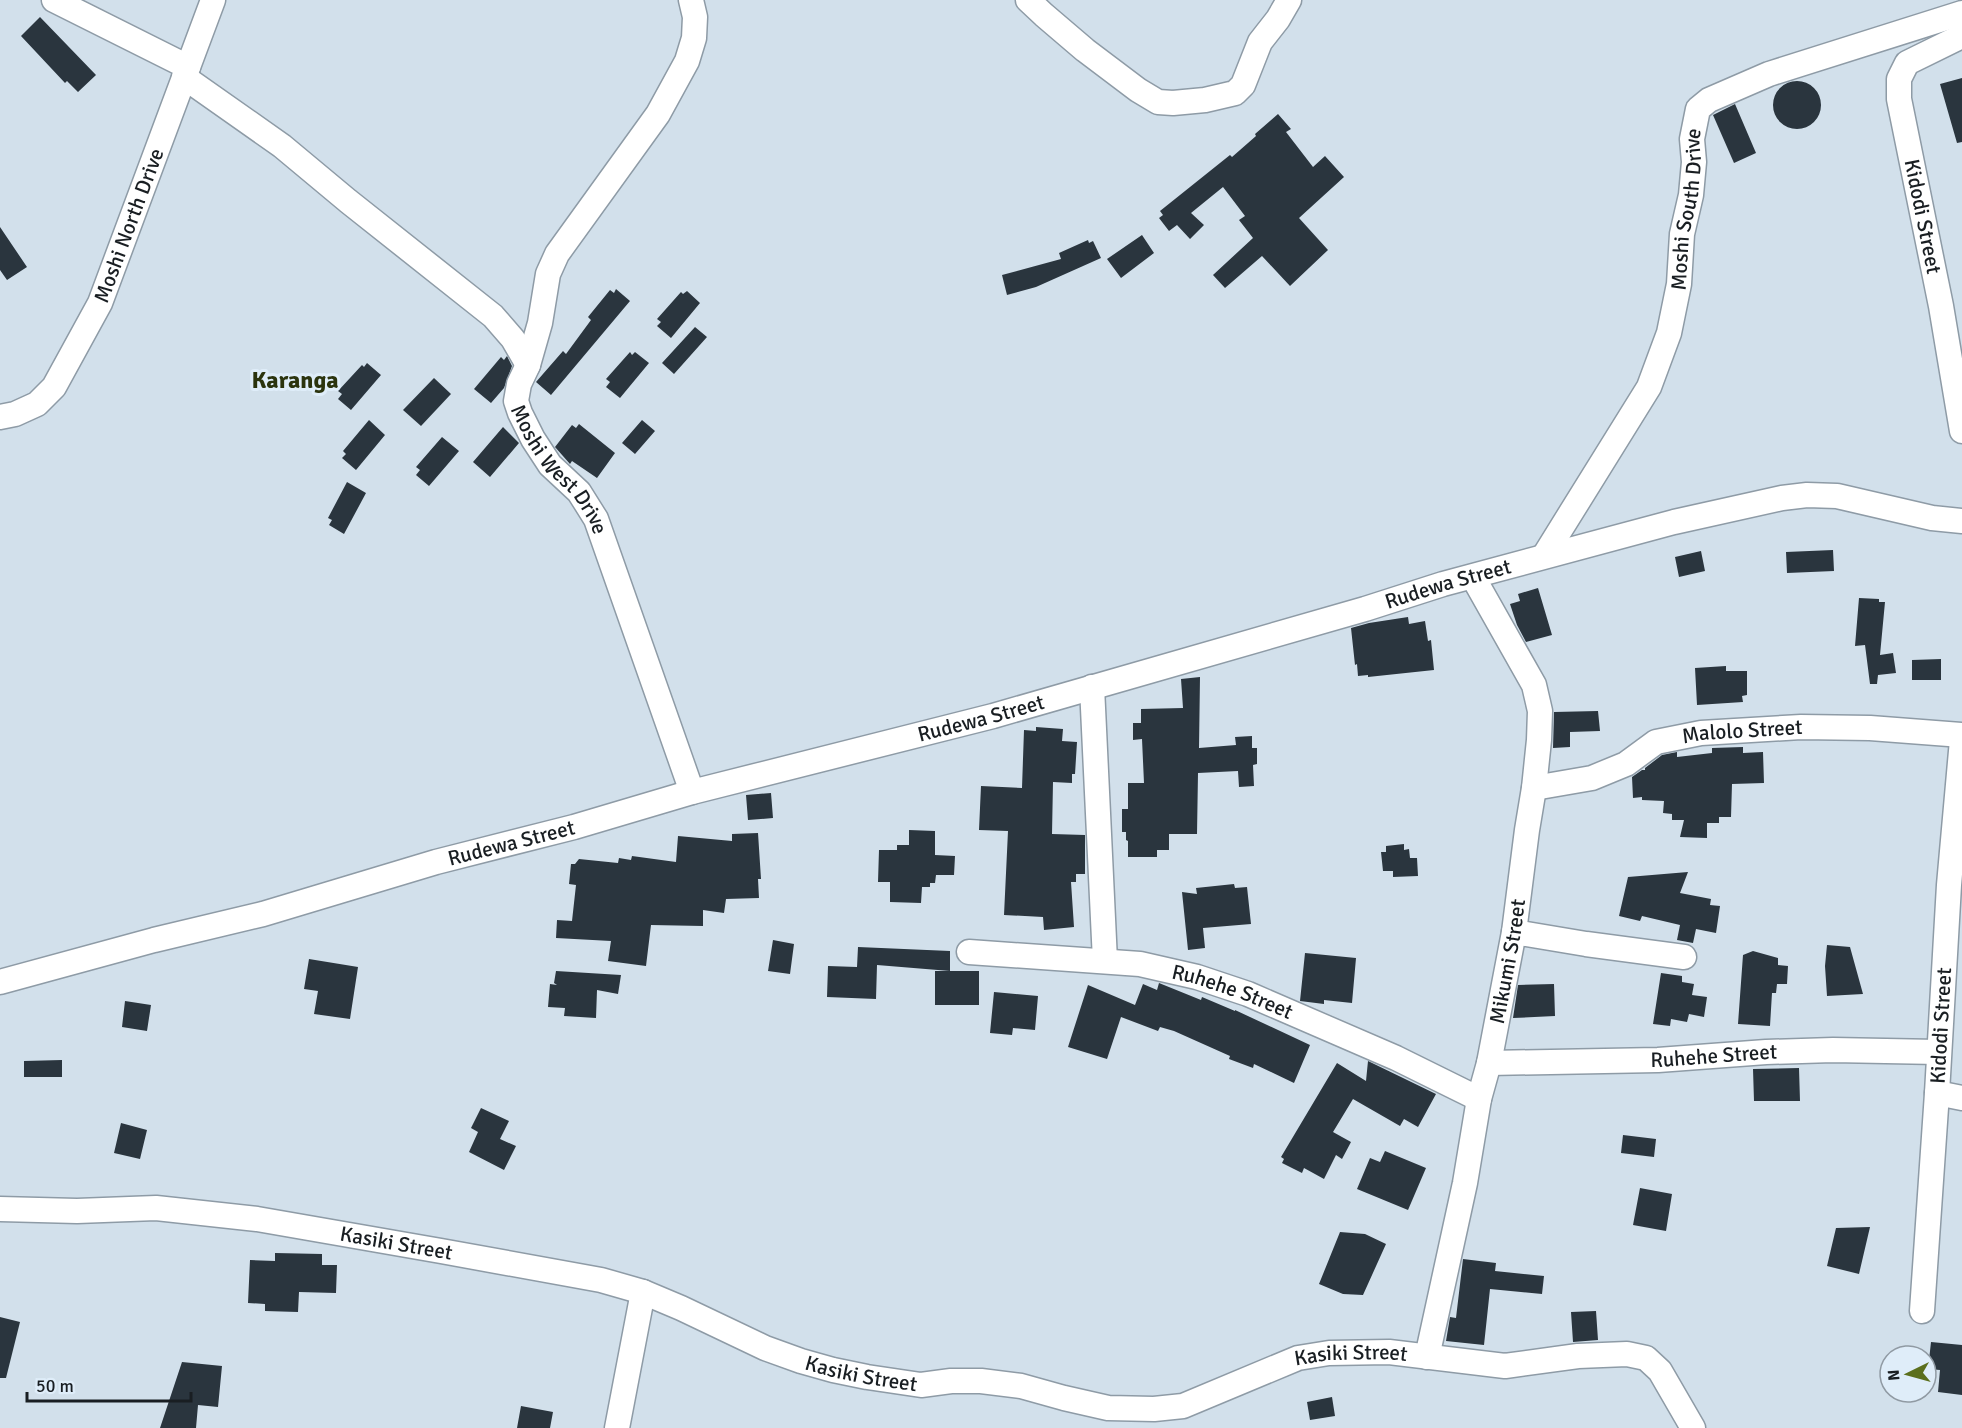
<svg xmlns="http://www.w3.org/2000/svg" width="1962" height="1428" font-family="Signika,sans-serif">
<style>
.building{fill:#2a353e}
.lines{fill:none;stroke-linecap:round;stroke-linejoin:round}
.minor-casing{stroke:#8e9ba6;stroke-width:27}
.minor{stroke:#fff;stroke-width:24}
.labels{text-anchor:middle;stroke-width:6;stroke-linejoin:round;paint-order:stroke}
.street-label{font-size:21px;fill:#191e22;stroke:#dfedf9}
.quarter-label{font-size:24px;font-weight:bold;fill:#2b340e;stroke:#dfedf9}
</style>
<rect width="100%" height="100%" fill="#d2e0eb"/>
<path class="building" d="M 40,17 L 96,75 L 78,92 L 67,81 L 65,83 L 21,36 Z
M 1962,78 L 1962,142 L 1957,143 L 1940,84 Z
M1773 105a24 24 0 1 1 48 0a24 24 0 1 1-48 0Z
M 1735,104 L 1756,153 L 1734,163 L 1713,115 Z
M 1278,114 L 1291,129 L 1286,132 L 1313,167 L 1325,156 L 1344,177 L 1299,218 L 1328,250 L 1290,286 L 1262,256 L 1225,288 L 1213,275 L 1253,238 L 1239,220 L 1245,216 L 1223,187 L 1191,213 L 1204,225 L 1190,239 L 1177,225 L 1169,231 L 1159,218 L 1163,215 L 1160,211 L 1230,155 L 1232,157 L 1256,136 L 1255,134 Z
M 0,227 L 27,267 L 7,280 L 0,270 Z
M 1142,235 L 1154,253 L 1121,278 L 1107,259 Z
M 1088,240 L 1089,243 L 1093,241 L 1101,258 L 1036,287 L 1007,295 L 1002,275 L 1061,259 L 1059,253 Z
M 616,289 L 630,301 L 551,395 L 536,382 L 563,351 L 566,354 L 591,320 L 588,317 L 610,290 L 614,293 Z
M 687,291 L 700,303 L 671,338 L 657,326 L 661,322 L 657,319 L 681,292 L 683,294 Z
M 695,327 L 707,337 L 674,374 L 662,363 Z
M 630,352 L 632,355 L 635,352 L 649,363 L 620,398 L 606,387 L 610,382 L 606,379 Z
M 507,356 L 512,366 L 504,388 L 491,403 L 474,389 L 501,357 L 504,360 Z
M 367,363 L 381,375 L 351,410 L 338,399 L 342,394 L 338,391 L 362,365 L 364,367 Z
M 434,378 L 451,394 L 421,426 L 403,410 Z
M 369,420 L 385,435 L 356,470 L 342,458 L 346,454 L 343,451 Z
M 642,420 L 655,431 L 635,454 L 622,443 Z
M 579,424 L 615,453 L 597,478 L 572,461 L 570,464 L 555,447 L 572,425 L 576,428 Z
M 503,427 L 519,443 L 490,477 L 473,462 Z
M 442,437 L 459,451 L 429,486 L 416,475 L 420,470 L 416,467 Z
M 347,482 L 366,493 L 344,534 L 329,525 L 332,520 L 328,518 Z
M 1833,550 L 1834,571 L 1787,573 L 1786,552 Z
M 1701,551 L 1705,571 L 1679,577 L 1675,557 Z
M 1538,588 L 1552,635 L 1526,642 L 1517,625 L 1510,604 L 1520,601 L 1518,594 Z
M 1859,598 L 1879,599 L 1879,602 L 1885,602 L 1880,655 L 1893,653 L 1896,673 L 1878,675 L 1877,684 L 1870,684 L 1865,645 L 1855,646 Z
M 1408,617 L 1409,624 L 1425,621 L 1428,641 L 1431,640 L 1434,670 L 1368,677 L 1368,675 L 1358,676 L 1357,664 L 1355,665 L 1351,628 L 1369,623 Z
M 1941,659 L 1941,680 L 1912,680 L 1912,660 Z
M 1726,666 L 1726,671 L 1747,671 L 1747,695 L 1742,696 L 1743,702 L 1697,705 L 1695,668 Z
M 1200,677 L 1199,748 L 1236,745 L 1235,737 L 1252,736 L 1252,748 L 1257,748 L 1257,764 L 1253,765 L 1254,786 L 1239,787 L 1238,771 L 1198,773 L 1197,834 L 1169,834 L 1169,850 L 1157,850 L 1157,857 L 1128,857 L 1128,841 L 1126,840 L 1126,832 L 1122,832 L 1122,809 L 1128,809 L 1128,783 L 1144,783 L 1142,739 L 1133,740 L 1133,723 L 1141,723 L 1141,709 L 1183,708 L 1181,679 Z
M 1598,711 L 1600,731 L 1570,732 L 1570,747 L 1553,748 L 1554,712 Z
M 1036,727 L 1063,729 L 1062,741 L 1077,742 L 1075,774 L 1072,774 L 1072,783 L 1053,782 L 1052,834 L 1085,835 L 1085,874 L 1076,874 L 1076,882 L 1071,882 L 1074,927 L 1044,930 L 1043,917 L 1004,915 L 1008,831 L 979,830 L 981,786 L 1022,788 L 1024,730 L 1036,731 Z
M 1743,747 L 1743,753 L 1763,752 L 1764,783 L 1732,784 L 1731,817 L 1719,817 L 1719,823 L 1707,823 L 1707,838 L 1680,837 L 1684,820 L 1672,820 L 1672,814 L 1663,813 L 1664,801 L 1642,800 L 1642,797 L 1633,798 L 1632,777 L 1642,770 L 1645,770 L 1645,768 L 1662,755 L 1677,752 L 1677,757 L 1712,753 L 1712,748 Z
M 771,793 L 773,818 L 748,820 L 746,795 Z
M 909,830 L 935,831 L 935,855 L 955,856 L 954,875 L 936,875 L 935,883 L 930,883 L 930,887 L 922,887 L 921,903 L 890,902 L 890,882 L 878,882 L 879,850 L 897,850 L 897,845 L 909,845 Z
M 758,833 L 761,879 L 758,879 L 759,898 L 726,899 L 724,913 L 703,910 L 703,926 L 651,925 L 646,966 L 608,961 L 611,941 L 556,938 L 557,920 L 572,921 L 576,885 L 569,884 L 571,864 L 575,864 L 579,859 L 618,863 L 619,858 L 631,860 L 632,856 L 676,862 L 678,836 L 732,841 L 732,834 Z
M 1404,844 L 1404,850 L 1409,849 L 1410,858 L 1417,858 L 1418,876 L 1393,877 L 1393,871 L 1383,871 L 1381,852 L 1386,852 L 1386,846 Z
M 1688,872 L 1680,893 L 1711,899 L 1710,905 L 1720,906 L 1716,933 L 1696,929 L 1693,943 L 1677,940 L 1680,925 L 1642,916 L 1640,921 L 1619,916 L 1628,877 Z
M 1234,884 L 1235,888 L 1247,887 L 1251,924 L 1203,928 L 1205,948 L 1188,950 L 1182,892 L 1197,894 L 1196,888 Z
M 773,940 L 794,944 L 790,974 L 768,971 Z
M 1827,945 L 1850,947 L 1863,994 L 1827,996 L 1825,966 Z
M 858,947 L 950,951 L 950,971 L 877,965 L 876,999 L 827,997 L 828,966 L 857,967 Z
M 1753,951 L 1778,958 L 1778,965 L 1788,966 L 1787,984 L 1777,984 L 1776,993 L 1772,993 L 1770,1026 L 1738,1024 L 1743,955 Z
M 1305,953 L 1356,958 L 1352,1003 L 1324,1000 L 1324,1004 L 1300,1001 Z
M 309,959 L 358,967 L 350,1019 L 314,1014 L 318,991 L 304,989 Z
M 556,971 L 621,975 L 618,994 L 597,990 L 596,1018 L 564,1016 L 565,1008 L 548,1007 L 550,984 L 557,985 L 554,983 Z
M 935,971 L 979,971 L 979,1005 L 935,1005 Z
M 1661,973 L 1682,976 L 1682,982 L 1694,984 L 1692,995 L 1707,997 L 1704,1017 L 1689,1014 L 1687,1022 L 1671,1019 L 1670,1026 L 1653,1024 Z
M 1159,983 L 1201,1000 L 1202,997 L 1235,1011 L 1235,1010 L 1310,1045 L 1294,1083 L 1254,1064 L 1253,1068 L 1229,1059 L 1230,1056 L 1174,1031 L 1160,1027 L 1158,1031 L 1121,1017 L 1107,1059 L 1068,1047 L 1088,985 L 1135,1005 L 1143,984 L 1157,990 Z
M 1554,984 L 1555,1016 L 1513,1018 L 1518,985 Z
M 994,992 L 1038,996 L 1035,1030 L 1013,1028 L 1012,1035 L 990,1033 Z
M 125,1001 L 151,1005 L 147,1031 L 122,1027 Z
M 62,1060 L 62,1077 L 24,1077 L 24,1061 Z
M 1368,1061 L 1436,1094 L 1418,1127 L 1404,1119 L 1400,1126 L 1353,1099 L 1333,1132 L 1351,1142 L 1342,1159 L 1336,1155 L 1324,1179 L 1304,1168 L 1302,1173 L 1282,1163 L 1284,1159 L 1281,1157 L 1337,1063 L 1366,1081 Z
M 1799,1068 L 1800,1101 L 1754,1101 L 1753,1069 Z
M 481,1108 L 509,1121 L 500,1139 L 516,1146 L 504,1170 L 469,1152 L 478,1132 L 471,1128 Z
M 121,1123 L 147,1130 L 140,1159 L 114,1153 Z
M 1623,1135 L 1656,1139 L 1654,1157 L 1621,1153 Z
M 1385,1151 L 1426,1168 L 1408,1210 L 1357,1189 L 1370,1158 L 1380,1162 Z
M 1640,1188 L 1672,1194 L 1666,1231 L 1633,1225 Z
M 1870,1227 L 1859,1274 L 1827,1266 L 1836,1228 Z
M 1340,1232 L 1365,1234 L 1386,1244 L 1363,1295 L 1343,1294 L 1319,1284 Z
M 275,1253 L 322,1254 L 322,1265 L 337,1265 L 336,1293 L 299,1292 L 298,1312 L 265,1311 L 265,1304 L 248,1303 L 250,1260 L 275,1261 Z
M 1463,1259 L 1496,1263 L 1495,1271 L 1544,1276 L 1542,1294 L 1490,1289 L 1484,1345 L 1446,1341 L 1450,1317 L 1456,1318 Z
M 1596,1311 L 1598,1340 L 1573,1342 L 1571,1312 Z
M 0,1317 L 20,1322 L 6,1378 L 0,1378 Z
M 1931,1342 L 1962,1345 L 1962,1395 L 1938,1392 L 1940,1370 L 1928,1369 Z
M 182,1362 L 222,1366 L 218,1407 L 198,1405 L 196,1428 L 160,1428 Z
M 1332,1397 L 1335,1416 L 1310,1420 L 1307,1402 Z
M 521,1406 L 553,1412 L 550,1428 L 517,1428 Z"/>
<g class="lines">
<defs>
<g id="minor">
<path d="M 54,0 L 188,67"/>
<path id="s1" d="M 691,0 L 695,17 L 694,38 L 687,61 L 658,114 L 557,254 L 548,274 L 540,323 L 528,365 L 519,384 L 516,401 L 520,413 L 533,439 L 550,465 L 579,492 L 596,519 L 692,792"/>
<path d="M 1028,0 L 1044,15 L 1085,50 L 1138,90 L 1158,102 L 1173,103 L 1205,100 L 1235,93 L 1243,85 L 1260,42 L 1278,19 L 1289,0"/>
<path id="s2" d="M 1962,36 L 1907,63 L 1899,79 L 1899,99 L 1941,306 L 1962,431"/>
<path d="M 184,77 L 282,146 L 348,201 L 493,316 L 513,339 L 528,365"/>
<path id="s3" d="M 0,417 L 15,414 L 37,404 L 54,387 L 100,303 L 213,0"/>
<path id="s4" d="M 1544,556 L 1649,387 L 1669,333 L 1679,284 L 1682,234 L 1691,195 L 1694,162 L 1692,139 L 1698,109 L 1709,100 L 1769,74 L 1962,13"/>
<path d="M 1092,687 L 1105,961"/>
<path id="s5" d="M 1534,788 L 1592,778 L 1626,764 L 1656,742 L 1701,733 L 1801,727 L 1870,728 L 1962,735"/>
<path d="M 1514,932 L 1586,944 L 1684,957"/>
<path id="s6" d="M 969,952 L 1140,964 L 1197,977 L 1248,994 L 1396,1058 L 1479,1099"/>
<path id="s7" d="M 0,982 L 154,940 L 263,914 L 436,862 L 574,827 L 692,792 L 993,716 L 1365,609 L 1443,584 L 1674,522 L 1782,498 L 1807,495 L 1837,496 L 1932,518 L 1962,521"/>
<path id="s8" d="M 1489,1063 L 1658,1060 L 1766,1052 L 1833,1050 L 1938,1052"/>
<path d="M 1937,1093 L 1962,1098"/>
<path id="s9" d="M 0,1209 L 77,1211 L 156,1208 L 257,1219 L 441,1251 L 601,1280 L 643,1292 L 681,1308 L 765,1348 L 801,1361 L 833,1370 L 867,1377 L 921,1385 L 951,1381 L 981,1381 L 1021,1386 L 1064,1398 L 1108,1408 L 1154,1409 L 1183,1406 L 1298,1358 L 1329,1353 L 1389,1352 L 1505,1366 L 1578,1356 L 1627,1354 L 1646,1358 L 1660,1371 L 1693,1428"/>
<path id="s10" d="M 1922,1311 L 1937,1093 L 1949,885 L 1962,740"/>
<path id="s11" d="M 1427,1357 L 1465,1183 L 1479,1099 L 1489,1063 L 1514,932 L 1527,830 L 1534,788 L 1539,740 L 1540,711 L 1534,685 L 1473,577"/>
<path d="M 617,1428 L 643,1292"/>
</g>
</defs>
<use href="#minor" class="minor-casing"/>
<use href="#minor" class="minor"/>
</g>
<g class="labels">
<g class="street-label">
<text dy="7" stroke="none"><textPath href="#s4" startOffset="382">Moshi South Drive</textPath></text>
<text dy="7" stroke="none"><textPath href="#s2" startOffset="219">Kidodi Street</textPath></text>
<text dy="7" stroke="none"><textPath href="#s3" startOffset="242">Moshi North Drive</textPath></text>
<text dy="7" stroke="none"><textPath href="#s1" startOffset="531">Moshi West Drive</textPath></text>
<text dy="7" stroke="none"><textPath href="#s7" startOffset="1502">Rudewa Street</textPath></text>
<text dy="7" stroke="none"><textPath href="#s7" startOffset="1016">Rudewa Street</textPath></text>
<text dy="7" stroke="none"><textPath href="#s5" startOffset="220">Malolo Street</textPath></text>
<text dy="7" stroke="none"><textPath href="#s7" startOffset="530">Rudewa Street</textPath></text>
<text dy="7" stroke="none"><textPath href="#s11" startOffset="404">Mikumi Street</textPath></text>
<text dy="7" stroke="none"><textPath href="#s6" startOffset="268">Ruhehe Street</textPath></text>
<text dy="7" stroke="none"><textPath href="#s10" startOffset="286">Kidodi Street</textPath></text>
<text dy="7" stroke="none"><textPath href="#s8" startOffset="225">Ruhehe Street</textPath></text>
<text dy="7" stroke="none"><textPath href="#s9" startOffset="399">Kasiki Street</textPath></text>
<text dy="7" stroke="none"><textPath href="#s9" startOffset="1389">Kasiki Street</textPath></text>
<text dy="7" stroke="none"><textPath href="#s9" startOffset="885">Kasiki Street</textPath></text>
</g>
<g class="quarter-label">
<text x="295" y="388">Karanga</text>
</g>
</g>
<g transform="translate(1908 1374) rotate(265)"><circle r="28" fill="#dfedf9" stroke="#909aa3" stroke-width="1.5"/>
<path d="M0-4.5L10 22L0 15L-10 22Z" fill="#5b6f1d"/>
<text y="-9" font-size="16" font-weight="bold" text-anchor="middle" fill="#191e22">N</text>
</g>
<path d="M27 1392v9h164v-9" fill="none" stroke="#191e22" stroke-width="3"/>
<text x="36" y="1392" font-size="18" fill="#191e22" stroke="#dfedf9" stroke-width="4.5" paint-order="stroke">50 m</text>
</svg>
